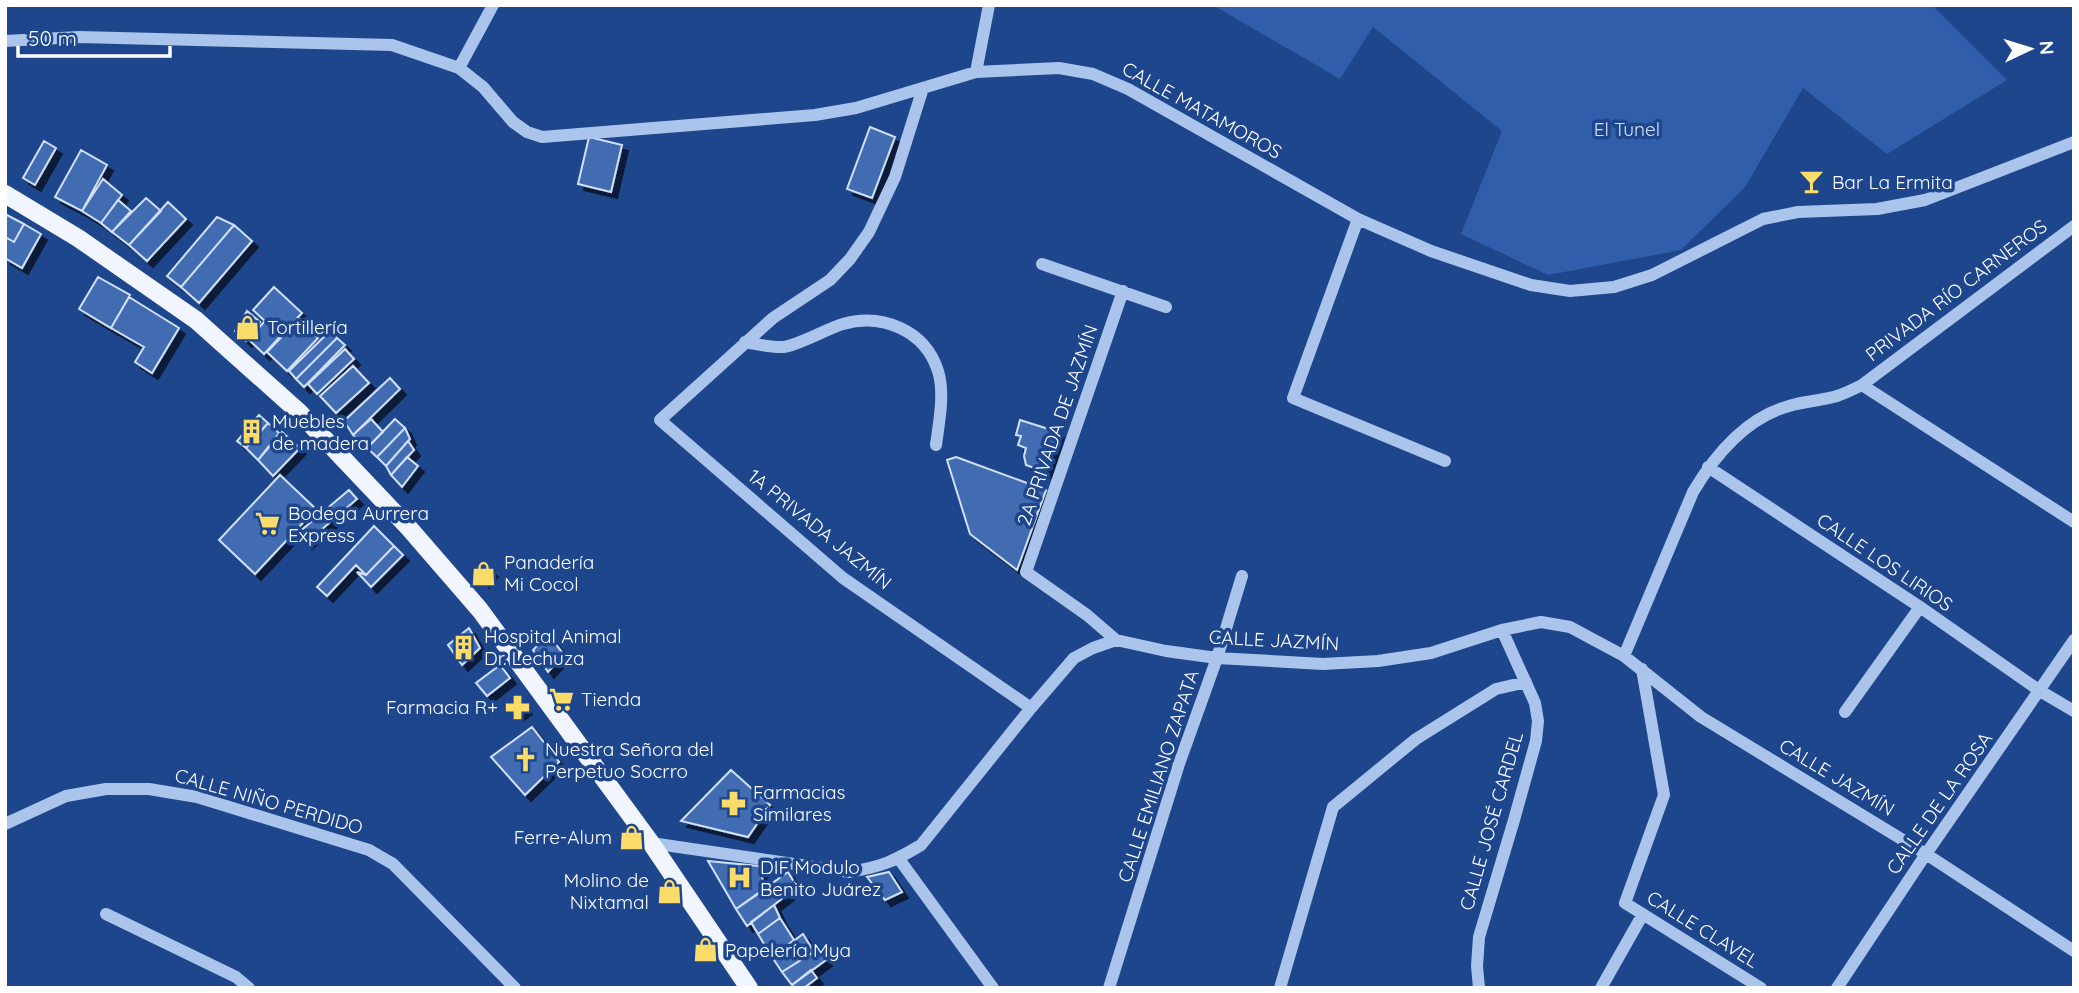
<svg xmlns="http://www.w3.org/2000/svg" width="2079" height="993" font-family="Quicksand,sans-serif">
<style>
.green{fill:#315eaa}
.building{fill:#426cb2;stroke:#d0e0f9;stroke-width:2;filter:url(#shadow)}
.lines{fill:none;stroke-linecap:round;stroke-linejoin:round}
.minor{stroke:#abc4ec;stroke-width:12}
.major{stroke:#f1f5ff;stroke-width:18}
.labels{text-anchor:middle;stroke-width:7;stroke-linejoin:round;paint-order:stroke}
.street-label{font-size:19px;fill:#fff;stroke:#1e468c}
.park-label{font-size:19px;fill:#d0e0f9;stroke:#1e468c}
.poi-label{font-size:19px;fill:#fff;stroke:#1e468c;text-anchor:start}
</style>
<defs>
<filter id="shadow"><feDropShadow dx="6" dy="6" stdDeviation="0" flood-color="#0009"/></filter>
</defs>
<rect width="100%" height="100%" fill="#1e468c"/>
<path class="green" d="M 1213,5 L 1932,5 L 2007,80 L 1887,154 L 1803,88 L 1745,187 L 1681,250 L 1548,275 L 1461,234 L 1502,131 L 1373,27 L 1340,79 Z"/>
<path class="building" d="M 870,127 L 895,137 L 872,198 L 847,189 Z
M 589,137 L 622,145 L 611,192 L 578,184 Z
M 44,141 L 56,148 L 35,185 L 23,178 Z
M 81,150 L 107,165 L 82,211 L 55,197 Z
M 103,179 L 122,195 L 101,223 L 82,211 Z
M 146,198 L 161,211 L 129,245 L 112,232 Z
M 118,200 L 131,211 L 112,232 L 101,223 Z
M 168,202 L 186,219 L 147,261 L 129,245 Z
M 5,214 L 24,224 L 14,242 L 5,237 Z
M 217,217 L 234,225 L 181,287 L 167,276 Z
M 24,224 L 41,234 L 22,268 L 5,258 L 5,237 L 14,242 Z
M 234,225 L 252,241 L 199,303 L 181,287 Z
M 98,277 L 130,295 L 111,328 L 79,309 Z
M 274,287 L 302,313 L 264,354 L 248,339 L 265,321 L 253,310 Z
M 129,297 L 179,328 L 152,373 L 135,362 L 144,347 L 111,328 Z
M 247,311 L 260,322 L 246,341 L 235,331 Z
M 299,319 L 318,338 L 287,371 L 267,352 Z
M 330,331 L 337,338 L 296,379 L 289,371 Z
M 337,338 L 345,345 L 304,387 L 296,379 Z
M 345,349 L 354,359 L 317,394 L 308,384 Z
M 353,366 L 369,383 L 336,413 L 320,396 Z
M 390,378 L 400,389 L 353,435 L 344,421 Z
M 259,415 L 268,423 L 246,448 L 237,441 Z
M 371,419 L 383,432 L 367,448 L 353,435 Z
M 395,419 L 405,428 L 377,457 L 367,448 Z
M 1020,420 L 1058,432 L 1045,472 L 1026,465 L 1024,456 L 1026,448 L 1018,445 L 1021,436 L 1016,435 Z
M 268,423 L 279,433 L 258,460 L 246,448 Z
M 405,428 L 410,439 L 386,466 L 377,457 Z
M 282,432 L 300,448 L 273,476 L 258,460 Z
M 408,441 L 414,450 L 391,475 L 386,466 Z
M 407,457 L 418,466 L 402,487 L 391,475 Z
M 956,457 L 1046,490 L 1017,570 L 970,534 L 947,460 Z
M 280,475 L 316,509 L 255,574 L 219,540 Z
M 349,490 L 357,499 L 306,543 L 298,533 Z
M 374,526 L 394,546 L 366,575 L 356,565 L 327,596 L 317,587 Z
M 394,546 L 403,555 L 371,587 L 357,572 L 366,575 Z
M 484,564 L 492,571 L 483,582 L 476,574 Z
M 469,628 L 480,648 L 462,665 L 448,645 Z
M 548,634 L 564,655 L 548,672 L 533,650 Z
M 500,665 L 510,678 L 487,696 L 476,683 Z
M 519,699 L 526,708 L 517,715 L 510,705 Z
M 532,727 L 559,762 L 525,795 L 491,757 Z
M 731,770 L 770,805 L 748,837 L 681,821 Z
M 708,861 L 759,866 L 765,889 L 736,909 Z
M 788,872 L 797,887 L 747,926 L 736,909 Z
M 889,872 L 902,892 L 885,900 L 867,877 Z
M 774,905 L 780,918 L 758,934 L 751,922 Z
M 780,918 L 794,940 L 772,957 L 758,934 Z
M 803,934 L 814,952 L 782,972 L 772,957 Z
M 818,949 L 826,960 L 792,985 L 782,972 Z
M 811,970 L 817,978 L 804,988 L 794,988 L 792,985 Z"/>
<g class="lines">
<path class="minor" d="M 5,41 L 79,37 L 392,45 L 459,68 L 483,87 L 513,122 L 527,132 L 542,137 L 815,115 L 856,108 L 976,72 L 1059,68 L 1093,74 L 1128,89 L 1358,219 L 1431,251 L 1531,285 L 1570,291 L 1614,287 L 1652,275 L 1763,219 L 1798,212 L 1877,209 L 1925,200 L 2074,142
M 459,68 L 493,5
M 976,72 L 989,5
M 923,88 L 895,177 L 869,232 L 850,259 L 830,280 L 773,318 L 660,420 L 843,578 L 1031,708
M 1358,219 L 1293,398 L 1445,461
M 1042,264 L 1166,307
M 745,342 C 757,344 771,348 783,347 C 797,346 826,329 843,324 C 882,313 925,330 938,371 C 945,393 939,422 936,445
M 1862,385 L 2074,522
M 1708,467 L 1920,607 L 2040,691 L 2074,711
M 1116,640 L 1087,615 L 1026,572 L 1123,291
M 1624,656 L 1693,492 C 1715,455 1745,418 1789,406 C 1804,401 1821,401 1837,396 C 1846,393 1854,389 1862,385 L 2074,226
M 1642,669 L 1664,795 L 1625,903 L 1761,988
M 1845,712 L 1920,607
M 5,824 L 66,796 L 106,789 L 149,789 L 197,797 L 369,850 L 393,864 L 515,988
M 651,843 L 849,872 C 880,867 893,862 921,845 L 1031,708 L 1074,658 L 1093,648 L 1116,640 L 1166,651 L 1217,658 L 1323,664 L 1378,661 L 1431,653 L 1502,630 L 1541,622 L 1570,627 L 1624,656 L 1701,717 L 1926,854 L 2074,951
M 899,859 L 993,988
M 106,914 L 236,977 L 249,988
M 1109,988 L 1179,764 L 1217,658 L 1242,576
M 1280,988 L 1333,807 L 1416,739 L 1496,689 L 1526,682
M 1479,988 L 1477,966 L 1479,937 L 1514,820 L 1536,741 L 1538,721 L 1535,703 L 1502,630
M 1601,988 L 1643,914
M 1837,988 L 1926,854 L 2074,640"/>
<path class="major" d="M 5,194 L 78,238 L 196,320 L 299,412 L 409,528 L 480,610 L 651,843 L 749,988"/>
</g>
<defs>
<symbol id="bar-bare" viewBox="-9 -9 18 18"><path d="M-6-5H6L.8 .8V4.5H3.5V6h-7V4.5H-.8V.8Z" fill="#fbdc6a" stroke="#1e468c" stroke-width="2.5" paint-order="stroke"/></symbol>
<symbol id="shop-bare" viewBox="-9 -9 18 18"><path d="M-5-2.5h2.3a2.7 3.5 0 0 1 5.4 0H5L5.5 6h-11ZM-1.5-2.5h3a1.5 2.3 0 0 0-3 0Z" fill="#fbdc6a" stroke="#1e468c" stroke-width="2.5" paint-order="stroke"/></symbol>
<symbol id="building-bare" viewBox="-9 -9 18 18"><path d="M-4-6H4V6H1V3H-1V6H-4ZM-2.5-4.3h1.7v1.8h-1.7ZM.8-4.3h1.7v1.8H.8ZM-2.5-1h1.7V.8h-1.7ZM.8-1h1.7V.8H.8Z" fill="#fbdc6a" stroke="#1e468c" stroke-width="2.5" paint-order="stroke"/></symbol>
<symbol id="supermarket-bare" viewBox="-9 -9 18 18"><path d="M-6-5.5h2.5l.6 2H6L4.5 2H-2.5L-4.4-4H-6ZM-1.5 3.2a1.3 1.3 0 1 0 .1 0ZM3 3.2a1.3 1.3 0 1 0 .1 0Z" fill="#fbdc6a" stroke="#1e468c" stroke-width="2.5" paint-order="stroke"/></symbol>
<symbol id="pharmacy-bare" viewBox="-9 -9 18 18"><path d="M-2-6h4v4h4v4h-4v4h-4v-4h-4v-4h4Z" fill="#fbdc6a" stroke="#1e468c" stroke-width="2.5" paint-order="stroke"/></symbol>
<symbol id="church-bare" viewBox="-9 -9 18 18"><path d="M-1.2-6h2.4v3.5h3.3v2.4h-3.3V6h-2.4V-.1h-3.3v-2.4h3.3Z" fill="#fbdc6a" stroke="#1e468c" stroke-width="2.5" paint-order="stroke"/></symbol>
<symbol id="hospital-bare" viewBox="-9 -9 18 18"><path d="M-5-5h3v3.5h4V-5h3V5h-3V1.5h-4V5h-3Z" fill="#fbdc6a" stroke="#1e468c" stroke-width="2.5" paint-order="stroke"/></symbol>
</defs>
<g fill-rule="evenodd">
<use href="#bar-bare" x="1794" y="164" width="35" height="35"/>
<use href="#shop-bare" x="230" y="310" width="35" height="35"/>
<use href="#building-bare" x="234" y="414" width="35" height="35"/>
<use href="#supermarket-bare" x="250" y="506" width="35" height="35"/>
<use href="#shop-bare" x="466" y="556" width="35" height="35"/>
<use href="#building-bare" x="446" y="630" width="35" height="35"/>
<use href="#supermarket-bare" x="544" y="682" width="35" height="35"/>
<use href="#pharmacy-bare" x="500" y="690" width="35" height="35"/>
<use href="#church-bare" x="508" y="742" width="35" height="35"/>
<use href="#pharmacy-bare" x="716" y="786" width="35" height="35"/>
<use href="#shop-bare" x="614" y="820" width="35" height="35"/>
<use href="#hospital-bare" x="722" y="860" width="35" height="35"/>
<use href="#shop-bare" x="652" y="874" width="35" height="35"/>
<use href="#shop-bare" x="688" y="932" width="35" height="35"/>
</g>
<g class="labels">
<g class="street-label">
<text transform="translate(1202 110) rotate(29)" y="7">CALLE MATAMOROS</text>
<text transform="translate(1956 290) rotate(-37)" y="7">PRIVADA RÍO CARNEROS</text>
<text transform="translate(1057 425) rotate(-71)" y="7">2A PRIVADA DE JAZMÍN</text>
<text transform="translate(820 529) rotate(39)" y="7">1A PRIVADA JAZMÍN</text>
<text transform="translate(1885 562) rotate(34)" y="7">CALLE LOS LIRIOS</text>
<text transform="translate(1274 640) rotate(3)" y="7">CALLE JAZMÍN</text>
<text transform="translate(1158 776) rotate(-72)" y="7">CALLE EMILIANO ZAPATA</text>
<text transform="translate(1837 777) rotate(31)" y="7">CALLE JAZMÍN</text>
<text transform="translate(269 801) rotate(16)" y="7">CALLE NIÑO PERDIDO</text>
<text transform="translate(1939 803) rotate(-55)" y="7">CALLE DE LA ROSA</text>
<text transform="translate(1491 821) rotate(-74)" y="7">CALLE JOSÉ CARDEL</text>
<text transform="translate(1703 929) rotate(32)" y="7">CALLE CLAVEL</text>
</g>
<g class="park-label">
<text x="1627" y="136">El Tunel</text>
</g>
<g class="poi-label">
<text x="1832" y="189">Bar La Ermita</text>
<text x="267" y="334">Tortillería</text>
<text x="272" y="428">Muebles<tspan x="272" dy="22">de madera</tspan></text>
<text x="288" y="520">Bodega Aurrera<tspan x="288" dy="22">Express</tspan></text>
<text x="504" y="569">Panadería<tspan x="504" dy="22">Mi Cocol</tspan></text>
<text x="484" y="643">Hospital Animal<tspan x="484" dy="22">Dr. Lechuza</tspan></text>
<text x="581" y="706">Tienda</text>
<text x="498" y="714" text-anchor="end">Farmacia R+</text>
<text x="545" y="756">Nuestra Señora del<tspan x="545" dy="22">Perpetuo Socrro</tspan></text>
<text x="753" y="799">Farmacias<tspan x="753" dy="22">Similares</tspan></text>
<text x="612" y="844" text-anchor="end">Ferre-Alum</text>
<text x="760" y="874">DIF Modulo<tspan x="760" dy="22">Benito Juárez</tspan></text>
<text x="649" y="887" text-anchor="end">Molino de<tspan x="649" dy="22">Nixtamal</tspan></text>
<text x="725" y="957">Papelería Mya</text>
</g>
</g>
<rect width="2079" height="993" fill="none" stroke="#ffffff" stroke-width="14"/>
<g transform="translate(2030 49) rotate(86)" stroke="#1e468c" stroke-width="5" paint-order="stroke">
<path d="M0-5L12 26L0 18L-12 26Z" fill="#ffffff"/>
<text y="-10" font-size="19" font-weight="bold" text-anchor="middle" fill="#ffffff">N</text>
</g>
<path d="M18 46v10h152v-10" fill="none" stroke="#ffffff" stroke-width="3.5"/>
<text x="28" y="46" font-size="21" fill="#ffffff" stroke="#1e468c" stroke-width="5" paint-order="stroke">50 m</text>
</svg>
